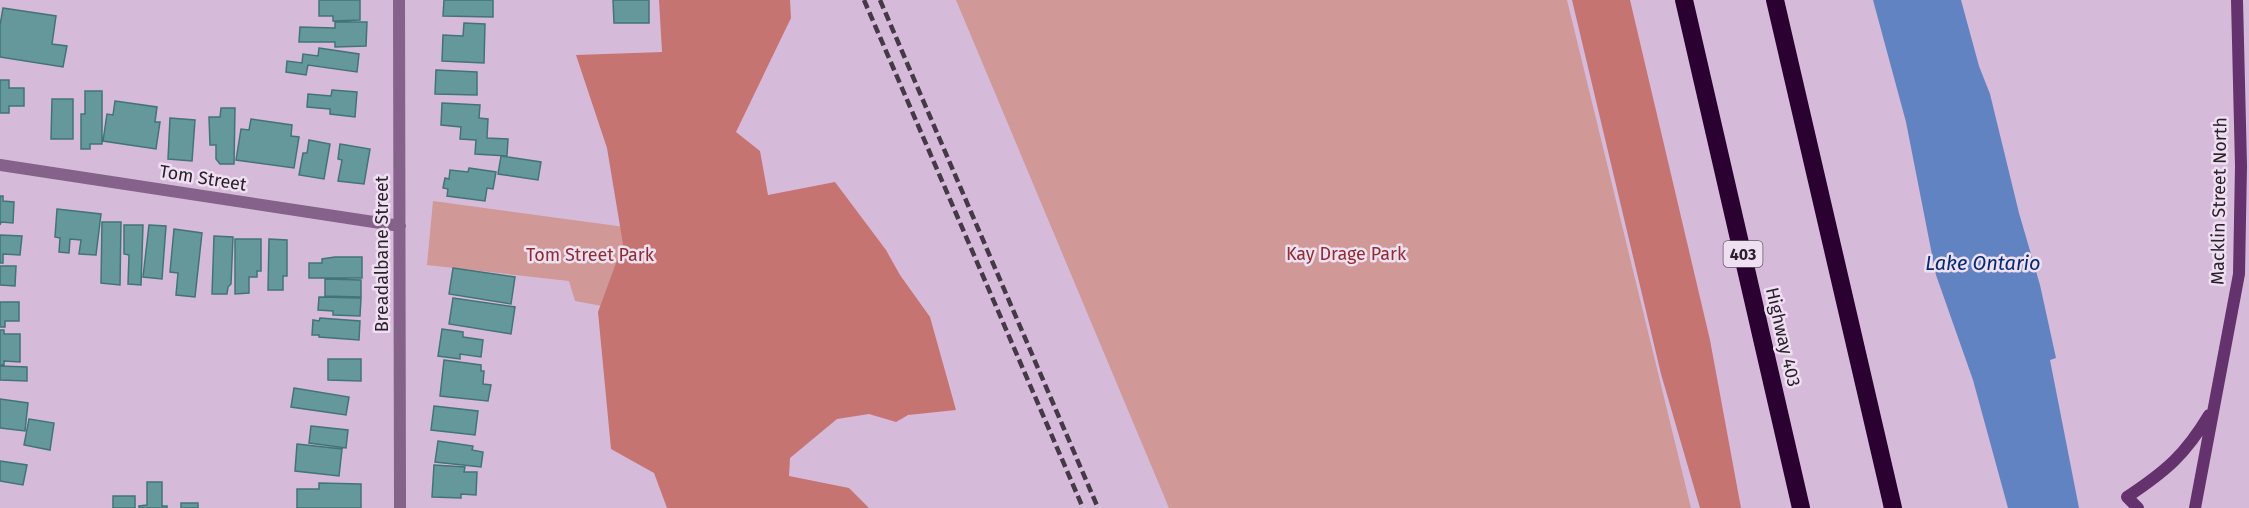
<svg xmlns="http://www.w3.org/2000/svg" width="2249" height="508" font-family="'Fira Sans',sans-serif">
<style>
.green{fill:#d09896}
.forest{fill:#c67472}
.water{fill:#6183c1}
.building{fill:#65989b;stroke:#427477;stroke-width:1.5}
.lines{fill:none;stroke-linecap:round;stroke-linejoin:round}
.street{stroke:#85628a;stroke-width:12}
.secondary{stroke:#64326c;stroke-width:12}
.highway{stroke:#2b0132;stroke-width:18}
.rail{stroke:#453847;stroke-width:4.5;stroke-dasharray:9 4.5;stroke-linecap:butt}
.labels{text-anchor:middle;stroke-width:5;stroke-linejoin:round;paint-order:stroke}
.shield{fill:#eee0f1;stroke:#665a67;stroke-width:1.5}
.shield-label{font-size:16px;font-weight:bold;fill:#2b202c}
.street-label{font-size:18px;fill:#2b202c;stroke:#eee0f1}
.park-label{font-size:18px;fill:#902d32;stroke:#eee0f1}
.water-label{font-size:20px;font-style:italic;fill:#042a73;stroke:#eee0f1}
</style>
<rect width="100%" height="100%" fill="#d6bada"/>
<path class="green" d="M 956,0 L 1567,0 L 1691,508 L 1169,508 Z
M 433,201 L 632,228 L 613,308 L 575,301 L 569,281 L 427,265 Z"/>
<path class="forest" d="M 659,0 L 790,0 L 791,18 L 736,132 L 760,151 L 768,195 L 835,182 L 886,250 L 900,275 L 930,317 L 956,410 L 908,415 L 896,422 L 869,414 L 837,419 L 790,458 L 789,476 L 849,488 L 869,508 L 667,508 L 654,473 L 611,449 L 598,312 L 623,244 L 607,148 L 576,55 L 662,52 Z
M 1572,0 L 1630,0 L 1710,340 L 1741,508 L 1700,508 L 1661,374 Z"/>
<path class="water" d="M 1873,0 L 1961,0 L 1979,66 L 1990,94 L 2019,213 L 2040,285 L 2056,358 L 2050,360 L 2079,508 L 2008,508 L 1973,380 L 1936,275 L 1906,122 Z"/>
<path class="building" d="M 319,0 L 360,0 L 360,20 L 333,21 L 333,16 L 319,16 Z
M 444,0 L 493,0 L 493,17 L 443,16 Z
M 613,0 L 649,0 L 649,23 L 614,23 Z
M 3,8 L 56,16 L 52,44 L 67,46 L 63,67 L 0,57 L 0,25 Z
M 335,22 L 367,22 L 366,46 L 335,47 L 335,42 L 299,42 L 300,27 L 335,28 Z
M 464,23 L 485,24 L 484,63 L 442,61 L 443,35 L 463,36 Z
M 319,48 L 359,54 L 357,72 L 308,65 L 306,75 L 286,72 L 287,61 L 302,63 L 303,54 L 318,56 Z
M 436,70 L 477,72 L 477,95 L 435,94 Z
M 0,80 L 9,80 L 9,88 L 24,88 L 24,106 L 9,106 L 9,113 L 0,113 Z
M 332,90 L 357,92 L 355,117 L 330,114 L 330,109 L 307,107 L 308,94 L 331,96 Z
M 85,91 L 102,91 L 102,144 L 90,144 L 90,149 L 81,149 L 81,114 L 85,114 Z
M 52,99 L 73,99 L 73,139 L 51,139 Z
M 115,101 L 157,107 L 155,122 L 160,122 L 156,149 L 103,141 L 107,114 L 113,115 Z
M 442,103 L 480,105 L 479,118 L 488,119 L 487,138 L 508,139 L 507,156 L 475,154 L 476,140 L 460,139 L 461,127 L 441,125 Z
M 221,108 L 235,108 L 234,164 L 220,164 L 216,159 L 216,145 L 210,145 L 209,117 L 220,117 Z
M 170,118 L 195,120 L 192,161 L 168,159 Z
M 251,119 L 292,125 L 291,136 L 299,137 L 294,168 L 236,160 L 241,129 L 249,130 Z
M 309,140 L 330,144 L 324,179 L 299,175 L 303,153 L 307,153 Z
M 340,144 L 370,149 L 364,184 L 338,181 L 342,160 L 338,159 Z
M 501,156 L 541,162 L 538,180 L 498,174 Z
M 469,168 L 496,172 L 493,189 L 487,188 L 485,201 L 447,196 L 448,189 L 443,188 L 445,178 L 449,179 L 450,170 L 468,172 Z
M 0,196 L 3,196 L 3,201 L 14,202 L 13,223 L 1,222 L 0,225 Z
M 57,209 L 101,214 L 96,255 L 79,254 L 81,240 L 70,239 L 69,253 L 59,252 L 60,238 L 55,237 Z
M 102,222 L 121,222 L 120,285 L 101,283 Z
M 124,225 L 143,225 L 141,285 L 128,284 L 129,255 L 124,254 Z
M 149,225 L 166,226 L 162,279 L 143,277 Z
M 174,229 L 202,233 L 195,297 L 176,295 L 178,273 L 170,272 Z
M 0,235 L 22,236 L 20,255 L 3,254 L 3,263 L 0,263 Z
M 214,236 L 233,237 L 231,284 L 228,287 L 227,294 L 212,294 Z
M 235,239 L 261,239 L 261,271 L 257,271 L 257,277 L 249,277 L 249,293 L 235,294 Z
M 269,239 L 287,240 L 287,276 L 283,276 L 283,290 L 268,290 Z
M 335,257 L 362,257 L 362,278 L 309,278 L 309,263 L 322,263 L 322,259 Z
M 0,266 L 16,266 L 15,286 L 0,285 Z
M 453,268 L 515,277 L 511,304 L 449,294 Z
M 325,279 L 361,280 L 361,297 L 325,296 Z
M 319,297 L 361,298 L 360,316 L 333,315 L 333,311 L 318,310 Z
M 453,298 L 515,307 L 511,334 L 449,324 Z
M 0,302 L 19,302 L 19,321 L 5,321 L 5,327 L 0,327 Z
M 320,318 L 360,321 L 359,340 L 319,337 L 319,335 L 312,335 L 313,320 L 319,321 Z
M 442,329 L 463,332 L 463,337 L 483,340 L 481,357 L 460,354 L 460,359 L 438,356 Z
M 0,330 L 4,330 L 4,334 L 20,334 L 20,362 L 4,361 L 4,365 L 0,365 Z
M 328,359 L 361,359 L 361,381 L 328,380 Z
M 444,360 L 481,365 L 481,371 L 484,371 L 483,384 L 491,385 L 488,401 L 440,396 Z
M 0,366 L 27,367 L 27,381 L 0,380 Z
M 294,388 L 349,397 L 346,415 L 291,407 Z
M 0,399 L 28,403 L 25,431 L 0,428 Z
M 434,406 L 478,411 L 475,435 L 431,430 Z
M 29,419 L 54,423 L 50,450 L 24,445 Z
M 311,426 L 348,430 L 346,448 L 309,443 Z
M 438,441 L 473,446 L 472,450 L 483,452 L 481,467 L 435,462 Z
M 297,444 L 342,449 L 339,476 L 295,471 Z
M 0,461 L 27,465 L 23,485 L 0,481 Z
M 434,465 L 465,467 L 464,472 L 477,472 L 476,495 L 461,494 L 461,498 L 432,497 Z
M 147,482 L 162,482 L 162,506 L 167,506 L 167,508 L 139,508 L 139,506 L 147,505 Z
M 319,483 L 361,484 L 361,508 L 297,508 L 297,489 L 319,489 Z
M 113,496 L 135,496 L 135,508 L 113,508 Z
M 181,503 L 198,503 L 198,508 L 181,508 Z"/>
<g class="lines">
<path class="street" d="M 399,0 L 400,508
M 0,165 L 400,226"/>
<path class="secondary" d="M 2138,508 L 2127,497 C 2166,471 2185,455 2209,415
M 2195,508 L 2239,274 L 2241,166 L 2237,0"/>
<path class="highway" d="M 1684,0 L 1801,508
M 1775,0 L 1893,508"/>
<path class="rail" d="M 864,0 L 1083,508
M 880,0 L 1098,508"/>
</g>
<g class="labels">
<rect class="shield" x="1723.5" y="241" width="39" height="26" rx="4.5"/>
<g class="shield-label">
<text x="1743" y="260">403</text>
</g>
<g class="street-label">
<text transform="translate(203 178) rotate(9)" y="6">Tom Street</text>
<text transform="translate(2219 201) rotate(-89)" y="6">Macklin Street North</text>
<text transform="translate(382 254) rotate(-90)" y="6">Breadalbane Street</text>
<text transform="translate(1783 337) rotate(77)" y="6">Highway 403</text>
</g>
<g class="park-label">
<text x="1346" y="260">Kay Drage Park</text>
<text x="590" y="261">Tom Street Park</text>
</g>
<g class="water-label">
<text x="1983" y="270">Lake Ontario</text>
</g>
</g>
</svg>
